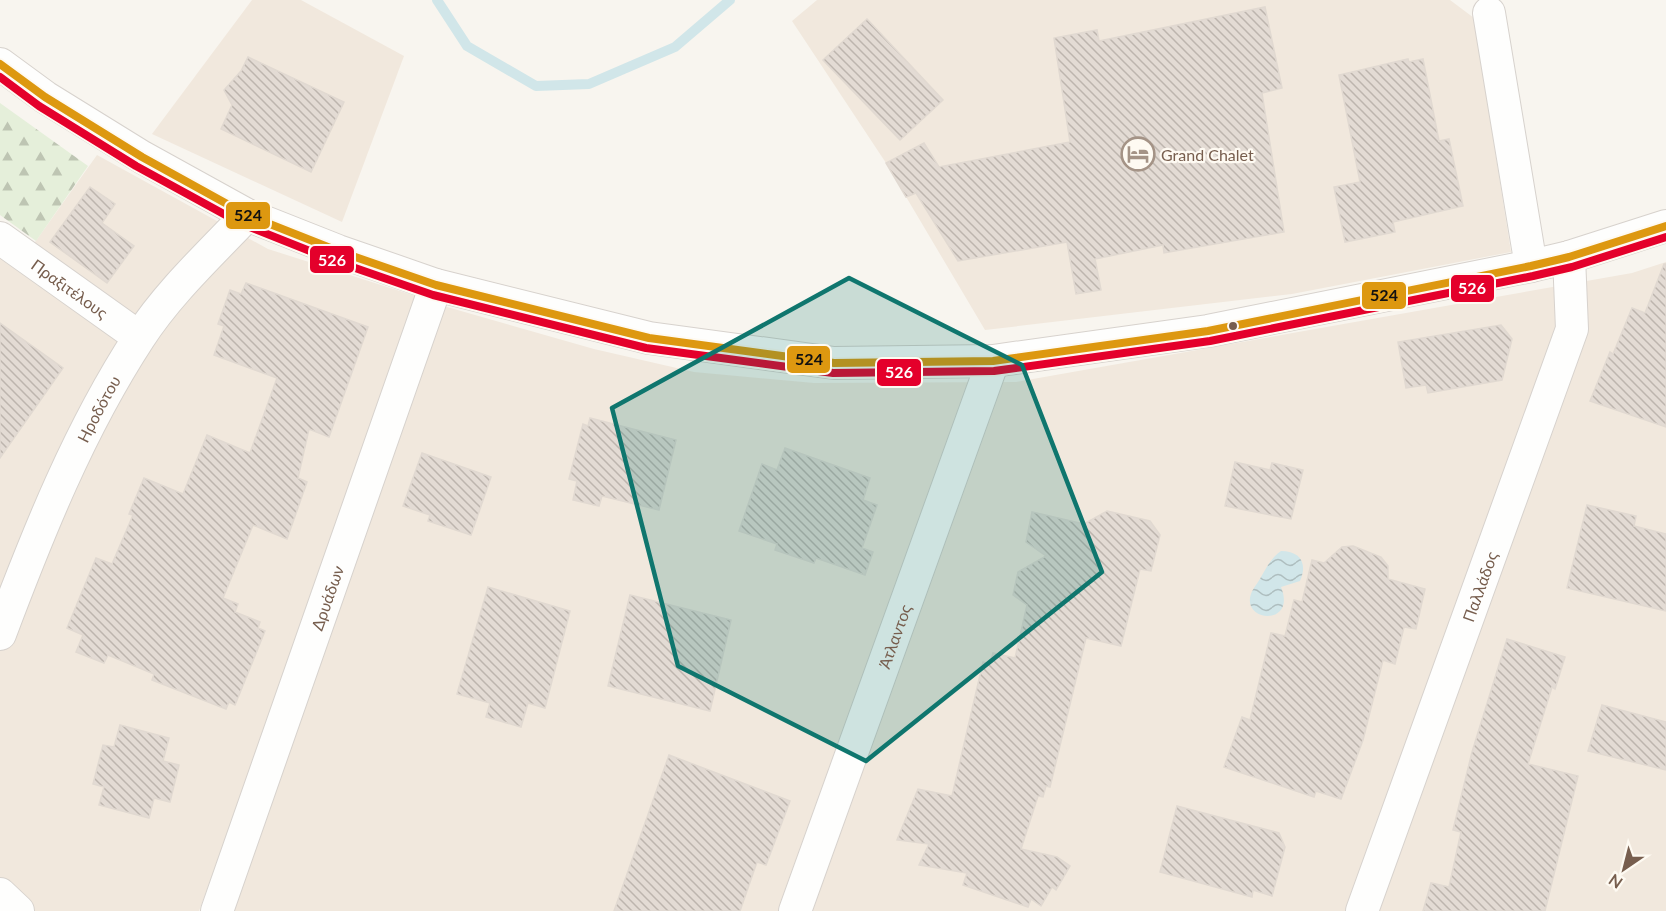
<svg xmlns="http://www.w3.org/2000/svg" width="1666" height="911" font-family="Lato,sans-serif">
	<defs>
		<pattern id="forest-firs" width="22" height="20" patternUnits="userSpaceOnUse" patternTransform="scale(1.5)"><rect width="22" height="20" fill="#e5efda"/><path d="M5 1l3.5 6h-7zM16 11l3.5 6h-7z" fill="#bec5b3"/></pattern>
		<pattern id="water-waves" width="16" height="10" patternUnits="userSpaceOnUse" patternTransform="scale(1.5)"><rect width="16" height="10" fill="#d1e6e9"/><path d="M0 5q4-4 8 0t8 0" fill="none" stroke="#aebebf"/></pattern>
		<pattern id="building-back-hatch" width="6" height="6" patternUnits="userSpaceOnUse" patternTransform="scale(1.5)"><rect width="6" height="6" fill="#e3dbd4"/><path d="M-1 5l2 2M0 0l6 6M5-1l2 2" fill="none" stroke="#bdb5ae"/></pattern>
	</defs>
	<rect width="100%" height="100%" fill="#f8f5ef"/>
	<!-- residential -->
	<g fill="#f1e8dd">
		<path d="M252 0H301L404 56 342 222 152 134Z"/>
		<path d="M817 0H1450L1474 18 1511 252 1292 294 985 330 886 163 792 21Z"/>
		<path d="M97 155 268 249 422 298 199 911H0V253L18 266Z"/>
		<path d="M1666 262V911H230L440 305 594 349 694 372 814 383 1016 382 1632 273Z"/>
	</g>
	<!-- forest -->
	<path fill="url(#forest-firs)" d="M0 103 88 166 36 241 0 215Z"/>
	<!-- water -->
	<path fill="url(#water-waves)" d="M1281 551C1300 551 1308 563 1300 581L1281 587C1297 627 1241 622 1251 594 1253 588 1258 583 1261 577 1267 567 1271 558 1281 551Z"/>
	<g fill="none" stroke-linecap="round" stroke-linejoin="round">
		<!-- stream -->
		<path stroke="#d1e6e9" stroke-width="10" d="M437 0 467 46 536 86 589 84 675 47 730 0"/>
	</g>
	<!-- building -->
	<g fill="url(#building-back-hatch)" stroke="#e1d9d1" stroke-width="1.5">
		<path d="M1265 7 1282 88 1262 93 1284 232 1164 253 1163 245 1095 259 1101 290 1076 294 1067 242 958 261 916 193 906 197 886 163 924 143 939 167 1070 142 1054 38 1097 30 1099 41Z"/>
		<path d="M867 19 943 100 900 140 823 60Z"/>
		<path d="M248 57 344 102 311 172 221 129 232 105 224 90 241 71Z"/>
		<path d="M1408 59 1409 62 1423 59 1439 141 1449 139 1463 206 1393 222 1395 232 1345 242 1334 187 1360 182 1339 75Z"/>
		<path d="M90 187 115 204 102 223 134 246 107 283 50 242Z"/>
		<path d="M1664 264H1666V427L1590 401 1610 352 1613 354 1632 308 1645 313Z"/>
		<path d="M246 283 368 327 329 437 309 429 298 478 307 482 287 539 253 525 223 598 238 604 235 612 260 622 258 628 265 631 235 705 229 702 226 709 152 680 154 674 108 655 104 663 76 652 83 635 67 628 96 558 112 564 133 515 129 514 144 478 183 494 207 435 250 453 277 378 214 355 224 326 218 324 230 290 241 294Z"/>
		<path d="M0 323 63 368 0 458Z"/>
		<path d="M1501 325 1512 339 1502 380 1428 393 1426 385 1406 388 1398 342Z"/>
		<path d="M590 418 676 440 659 510 602 496 599 506 573 500 577 481 569 479 583 424 588 426Z"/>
		<path d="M785 448 870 478 863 500 877 505 862 548 873 552 865 575 816 558 814 563 775 550 777 544 739 531 762 464 777 470Z"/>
		<path d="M422 453 491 477 471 535 428 521 430 515 403 506Z"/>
		<path d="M1235 462 1270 470 1272 463 1303 470 1291 519 1225 506Z"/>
		<path d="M1587 505 1636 516 1634 526 1666 534V611L1567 588Z"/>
		<path d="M1107 511 1150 521 1160 535 1151 571 1140 569 1121 646 1086 638 1050 787 1046 786 1043 797 1038 796 1021 849 1057 857 1070 866 1056 890 1052 887 1041 906 1031 899 1028 907 963 885 967 873 919 865 929 844 897 840 918 789 952 796 983 662 990 664 993 653 1015 658 1027 605 1013 595 1018 572 1046 556 1026 542 1032 512 1084 524Z"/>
		<path d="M1353 546 1381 557 1388 566V579L1425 589 1416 629 1404 627 1395 664 1383 660 1363 740 1341 799 1316 791 1314 797 1224 767 1242 717 1250 720 1271 633 1285 636 1294 600 1302 602 1312 560 1324 563 1342 547Z"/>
		<path d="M488 587 570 611 545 708 528 703 521 727 486 717 490 703 457 694Z"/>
		<path d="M630 595 731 620 710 711 608 686Z"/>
		<path d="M1507 639 1565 657 1555 689 1552 687 1528 764 1578 776 1545 911H1423L1431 883 1449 887 1461 832 1453 830 1472 752Z"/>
		<path d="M1602 705 1666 722V770L1588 751Z"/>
		<path d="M120 725 169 738 163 761 179 765 170 802 154 798 149 818 99 805 104 787 93 784 103 745 114 747Z"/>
		<path d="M669 755 790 801 766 865 757 862 740 911H614Z"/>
		<path d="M1177 806 1279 833 1285 847 1272 896 1253 890 1252 897 1160 872Z"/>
	</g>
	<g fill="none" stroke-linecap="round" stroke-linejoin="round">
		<!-- minor casing -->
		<g stroke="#d7d2cd" stroke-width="34">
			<g id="minor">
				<path d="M1489 13 1531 266"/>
				<path d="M0 64 45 97 142 157 247 215 338 251 436 285 649 338 834 363 993 361 1208 331 1531 266 1569 257 1666 226"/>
				<path id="s1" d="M0 238 139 337"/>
				<path id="s2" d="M0 634C38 533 79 430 139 338 168 293 210 254 247 215"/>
				<path d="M0 894 18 911"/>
				<path id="s3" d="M217 911 436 285"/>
				<path id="s4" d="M795 911 993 361"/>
				<path id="s5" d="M1362 911 1572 329 1569 257"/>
			</g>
		</g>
		<!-- minor -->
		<use href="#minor" stroke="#fefefd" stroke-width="32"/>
		<!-- bus-1 casing -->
		<g stroke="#fefaf2" stroke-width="12">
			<path id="bus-1" d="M0 64 45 97 142 157 247 215 338 251 436 285 649 338 834 363 993 361 1208 331 1531 266 1569 257 1666 226"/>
		</g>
		<!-- bus-2 casing -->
		<g stroke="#fefaf2" stroke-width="12">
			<path id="bus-2" d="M0 77 39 106 136 166 242 224 335 261 433 295 646 348 833 373 994 371 1210 341 1533 276 1572 267 1666 237"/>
		</g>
		<!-- bus-1 -->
		<use href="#bus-1" stroke="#dd9810" stroke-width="8"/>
		<!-- bus-2 -->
		<use href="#bus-2" stroke="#e4002b" stroke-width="8"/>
	</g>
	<!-- marked area -->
	<path fill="#0f766e" fill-opacity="0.2" stroke="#0f766e" stroke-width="4.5" stroke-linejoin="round" d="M849 278 1022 365 1102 572 866 761 678 666 612 408Z"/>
	<!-- icons -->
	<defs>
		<g id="hotel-ring" transform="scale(1.725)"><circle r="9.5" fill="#fefaf2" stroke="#a49386" stroke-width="1.5"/><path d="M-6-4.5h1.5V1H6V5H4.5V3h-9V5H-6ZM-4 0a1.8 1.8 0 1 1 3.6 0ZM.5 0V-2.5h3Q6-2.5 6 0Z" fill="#a49386"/></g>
	</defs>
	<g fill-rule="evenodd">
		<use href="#hotel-ring" x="1138" y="154"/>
	</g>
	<!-- markers -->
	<circle fill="#775e4e" stroke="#fefaf2" stroke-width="2" cx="1233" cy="326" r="5"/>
	<g text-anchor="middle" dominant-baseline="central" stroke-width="4.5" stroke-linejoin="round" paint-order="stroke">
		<!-- poi labels -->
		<g font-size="16" fill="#775e4e" stroke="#fefaf2" text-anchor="start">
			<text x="1161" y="154">Grand Chalet</text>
		</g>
		<!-- street labels -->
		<g font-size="16" fill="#775e4e" stroke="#fefaf2">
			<text stroke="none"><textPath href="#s1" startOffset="86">Πραξιτέλους</textPath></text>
			<text stroke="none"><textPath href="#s2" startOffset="246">Ηροδότου</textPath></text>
			<text stroke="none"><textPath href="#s5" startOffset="345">Παλλάδος</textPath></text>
			<text stroke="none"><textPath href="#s3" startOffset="332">Δρυάδων</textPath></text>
			<text stroke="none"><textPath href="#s4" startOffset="292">Άτλαντος</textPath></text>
		</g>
	</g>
	<g stroke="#fefaf2" stroke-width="2">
		<rect x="225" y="201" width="46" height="29" rx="6" fill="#dd9810"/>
		<rect x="309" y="245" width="46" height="29" rx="6" fill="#e4002b"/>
		<rect x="1450" y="274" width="45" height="29" rx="6" fill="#e4002b"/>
		<rect x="1361" y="281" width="46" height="29" rx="6" fill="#dd9810"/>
		<rect x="786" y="345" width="45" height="29" rx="6" fill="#dd9810"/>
		<rect x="876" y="358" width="46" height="29" rx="6" fill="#e4002b"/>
	</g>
	<g font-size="16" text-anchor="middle" font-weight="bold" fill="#fff">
		<text x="332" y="266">526</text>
		<text x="1472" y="294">526</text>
		<text x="899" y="378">526</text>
	</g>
	<g font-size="16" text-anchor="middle" font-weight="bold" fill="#111">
		<text x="248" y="221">524</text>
		<text x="1384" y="301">524</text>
		<text x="809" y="365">524</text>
	</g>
	<!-- north arrow -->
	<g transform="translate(1624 869) rotate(215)" stroke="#fefaf2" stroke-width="4.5" paint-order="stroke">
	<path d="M0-4.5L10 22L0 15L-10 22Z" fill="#775e4e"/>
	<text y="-9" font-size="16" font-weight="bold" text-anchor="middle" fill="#775e4e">N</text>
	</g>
</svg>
